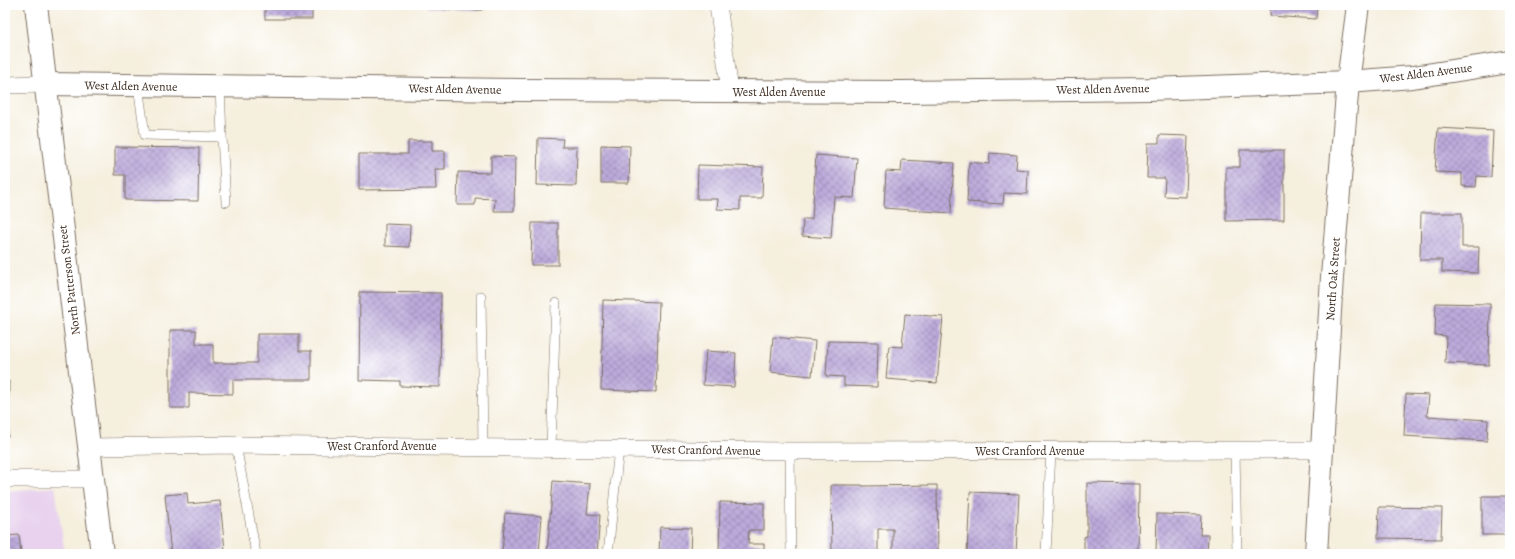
<svg xmlns="http://www.w3.org/2000/svg" width="1515" height="559" font-family="Alegreya,serif">
	<defs>
		<pattern id="building-cross-hatch" width="8" height="8" patternUnits="userSpaceOnUse"><rect width="8" height="8" fill="#bcaadc"/><path d="M0 0l8 8M0 8l8-8" fill="none" stroke="#9a8bb2"/></pattern>
	</defs>
	<rect width="100%" height="100%" fill="#fff"/>
	<filter id="ink" filterUnits="userSpaceOnUse"><feTurbulence type="fractalNoise" baseFrequency=".025" numOctaves="2"/><feDisplacementMap in="SourceGraphic" scale="8" xChannelSelector="R" yChannelSelector="G"/><feConvolveMatrix kernelMatrix="1 2 1 2 8 2 1 2 1" color-interpolation-filters="sRGB"/></filter>
	<filter id="wash" filterUnits="userSpaceOnUse"><feTurbulence type="fractalNoise" baseFrequency=".012" numOctaves="4" result="noise"/><feDisplacementMap in="SourceGraphic" scale="16" xChannelSelector="R" yChannelSelector="G"/><feGaussianBlur stdDeviation="0.9" result="paint"/><feColorMatrix in="noise" values="0 0 0 0 0 0 0 0 0 0 0 0 0 0 0 0 0 1.4 0 .05"/><feComposite in="paint" operator="in"/></filter>
	<g filter="url(#wash)">
		<rect width="100%" height="100%" fill="#f5efde"/>
		<!-- built -->
		<path fill="#e8d2ee" d="M55 487 65 554H5V491Z"/>
		<g id="blocks">
			<!-- building -->
			<g fill="url(#building-cross-hatch)">
				<rect x="265" y="5" width="47" height="14"/>
				<path d="M427 5H482V10L427 8Z"/>
				<path d="M1271 5H1317L1316 19 1270 16Z"/>
				<path d="M1438 128 1493 131 1491 177 1477 176 1476 187 1462 186V173L1435 172Z"/>
				<path d="M1159 135 1188 136 1186 197 1164 196 1165 178H1147L1148 143H1159Z"/>
				<path d="M538 138 563 139 562 147H577L576 186 537 185Z"/>
				<path d="M408 141H432V151H445V169H435L436 189 359 190V154H408Z"/>
				<path d="M601 145 630 146 629 183H601Z"/>
				<path d="M115 147 199 148 198 201 125 200V175H115Z"/>
				<path d="M1240 150H1284V220L1226 221V167H1240Z"/>
				<path d="M990 153 1017 155 1016 169 1028 170 1027 194 1004 193 1003 204 967 202 969 162 989 164Z"/>
				<path d="M816 155 857 158 854 198 834 197 831 238 802 236 803 219H812Z"/>
				<path d="M491 156 515 157 514 211H494L495 199 475 198V205H457L458 172 491 173Z"/>
				<path d="M902 160 954 163 951 213 884 208 886 171 901 172Z"/>
				<path d="M698 165 763 167 762 198H740V210L717 209 718 199H697Z"/>
				<path d="M1421 213H1462V247H1479L1478 273 1442 272V260H1420Z"/>
				<path d="M532 223H558V265H531Z"/>
				<path d="M385 224 410 225 409 247 385 246Z"/>
				<path d="M360 292 441 293 440 387 400 386V381L359 380Z"/>
				<path d="M603 300 659 302 656 392 601 390Z"/>
				<path d="M1436 303 1490 304 1489 365 1445 363 1446 336 1435 335Z"/>
				<path d="M905 314 943 317 937 383 886 379 889 346 902 347Z"/>
				<path d="M170 330H196V344H213V363H257V334H299V351H311V380H233V394L189 393V408H170Z"/>
				<path d="M773 337 815 341 812 376 770 372Z"/>
				<path d="M828 341 878 342 877 387 844 386V377L826 376Z"/>
				<path d="M706 351 736 353 734 387 703 385Z"/>
				<path d="M5 381H9L8 437H5Z"/>
				<path d="M1406 394 1429 395 1427 416 1488 420 1487 441 1404 436Z"/>
				<path d="M553 481 590 484 587 514 600 515 597 554H547Z"/>
				<path d="M1087 483 1139 484 1138 554H1084V537L1087 536Z"/>
				<path d="M831 485H862V486L937 485 938 554H893V529H878V554H832Z"/>
				<path d="M970 492 1019 494 1016 554H967Z"/>
				<path d="M187 493 188 504 220 501 225 550 218 551 219 554H171L165 495Z"/>
				<path d="M1482 496H1510L1509 535H1482Z"/>
				<path d="M720 502 764 503V530H749L748 544H764V554H719Z"/>
				<path d="M1379 507 1442 508 1441 539 1378 538Z"/>
				<path d="M505 513 542 516 539 554H502Z"/>
				<path d="M1157 514 1201 515 1200 535H1208L1207 554H1156Z"/>
				<path d="M660 527 691 528 690 554H659Z"/>
				<path d="M19 535 21 554H5V536Z"/>
			</g>
		</g>
	</g>
	<g filter="url(#ink)">
		<use href="#blocks" fill-opacity="0" stroke="#7c6f61" stroke-width="1"/>
		<g fill="none" stroke-linecap="round" stroke-linejoin="round">
			<!-- lane casing -->
			<g stroke="#7c6f61" stroke-width="10">
				<g id="lane">
					<path d="M138 86 145 135 222 137 226 202"/>
					<path d="M220 87 222 137"/>
					<path d="M481 296 483 447"/>
					<path d="M236 445 256 554"/>
					<path d="M551 448 556 303"/>
					<path d="M1235 450 1237 554"/>
					<path d="M790 451 791 554"/>
					<path d="M608 554 619 448"/>
					<path d="M1046 554 1051 451"/>
				</g>
			</g>
			<!-- street casing -->
			<g stroke="#7c6f61" stroke-width="18">
				<g id="street">
					<path d="M718 5 730 91"/>
					<path d="M5 85 46 84"/>
					<path d="M89 447 236 445 790 451 1323 450"/>
					<path d="M5 479H93"/>
				</g>
			</g>
			<!-- secondary casing -->
			<g stroke="#7c6f61" stroke-width="24">
				<g id="secondary">
					<path d="M36 5 102 554"/>
					<path d="M46 84 522 90 902 92 1150 89 1348 82 1413 77 1510 62"/>
					<path d="M1316 554 1332 277 1348 82 1358 5"/>
				</g>
			</g>
			<!-- lane -->
			<use href="#lane" stroke="#fff" stroke-width="9"/>
			<!-- street -->
			<use href="#street" stroke="#fff" stroke-width="17"/>
			<!-- secondary -->
			<use href="#secondary" stroke="#fff" stroke-width="22"/>
		</g>
	</g>
	<g text-anchor="middle" dominant-baseline="central" stroke-width="3.5" stroke-linejoin="round" paint-order="stroke">
		<!-- street labels -->
		<g font-size="12" fill="#3b2a1e" stroke="#fff">
			<text transform="translate(1426 73) rotate(-7)">West Alden Avenue</text>
			<text transform="translate(131 86) rotate(1)">West Alden Avenue</text>
			<text transform="translate(455 89) rotate(1)">West Alden Avenue</text>
			<text transform="translate(1103 89) rotate(-1)">West Alden Avenue</text>
			<text x="779" y="92">West Alden Avenue</text>
			<text transform="translate(1333 279) rotate(-86)">North Oak Street</text>
			<text transform="translate(69 280) rotate(-97)">North Patterson Street</text>
			<text x="382" y="446">West Cranford Avenue</text>
			<text transform="translate(706 450) rotate(1)">West Cranford Avenue</text>
			<text x="1030" y="451">West Cranford Avenue</text>
		</g>
	</g>
	<!-- margin -->
	<rect width="1515" height="559" fill="none" stroke="#fff" stroke-width="20"/>
</svg>
